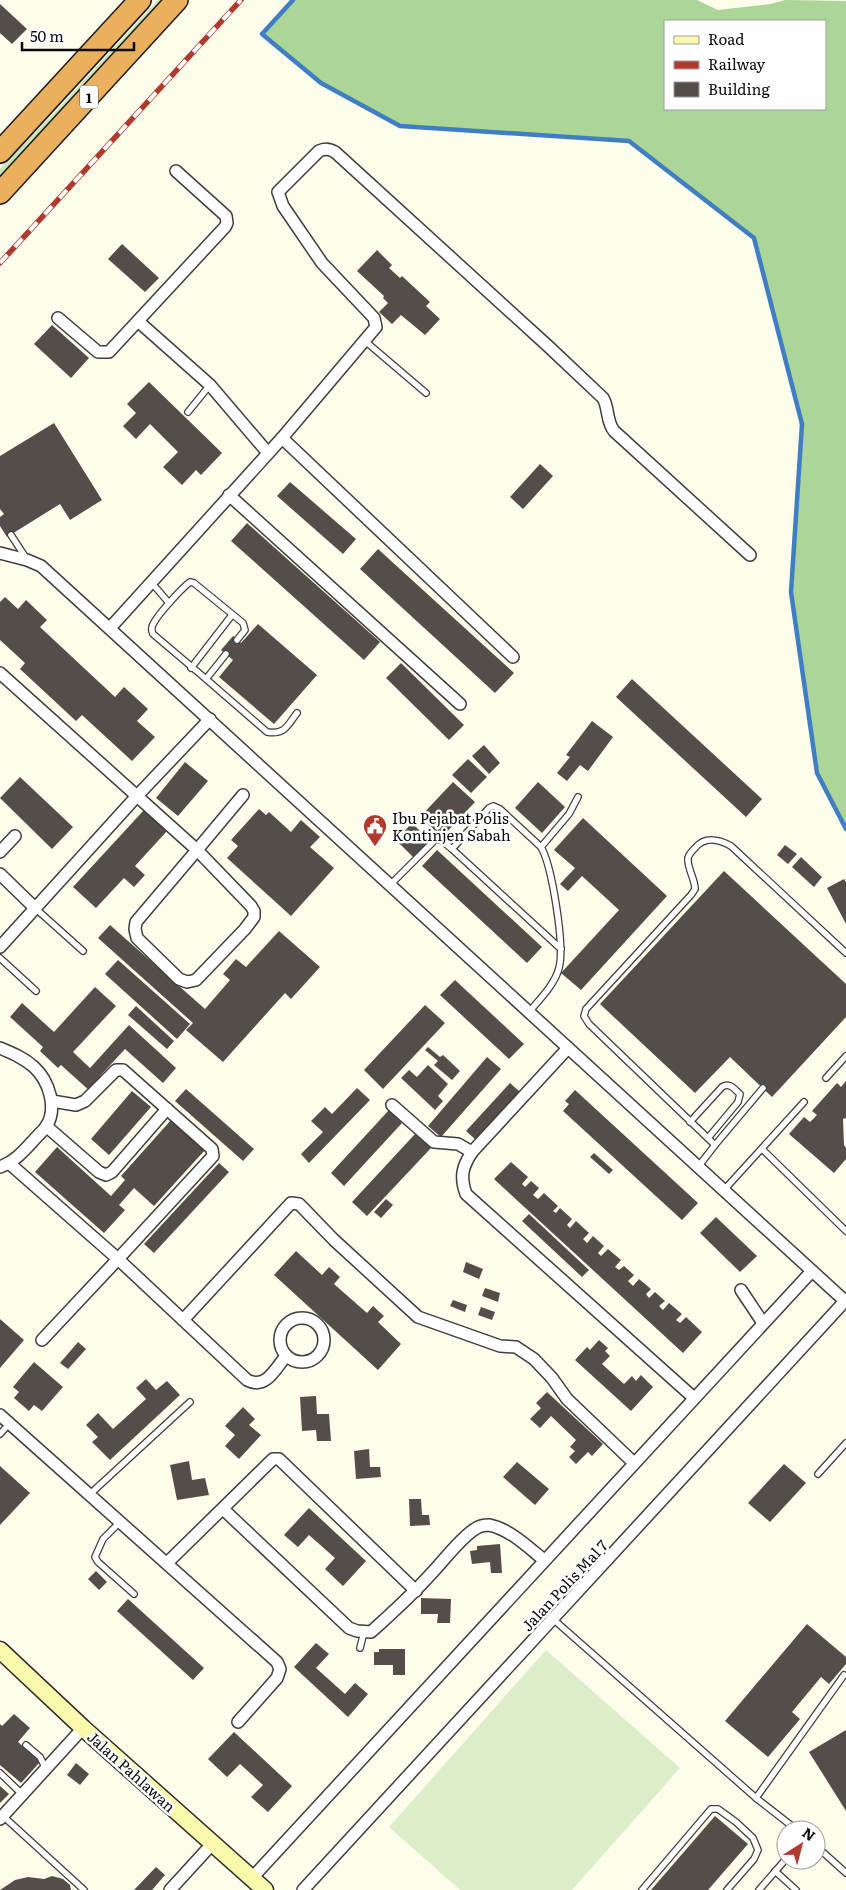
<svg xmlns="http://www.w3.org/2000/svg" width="846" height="1890" font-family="Literata,serif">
	<rect width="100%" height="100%" fill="#fefceb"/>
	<!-- green -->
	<path fill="#c9e5b8" d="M158 0H165L0 179V169L58 109Z"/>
	<!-- forest -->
	<path fill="#acd598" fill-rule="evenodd" d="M293 0H697L718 10 770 4 785 0 846 1V829L817 773 791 592 801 424 754 238 629 141 400 126 321 83 262 34ZM665 21H825V109H665Z"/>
	<!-- pitch -->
	<path fill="#dcedc9" d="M546 1650 680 1768 572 1890H460L389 1827Z"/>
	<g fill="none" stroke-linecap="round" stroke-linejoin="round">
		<!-- stream -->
		<path stroke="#407ec3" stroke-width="4.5" d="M293 0 262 34 321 83 400 126 629 141 754 238 802 424 791 592 817 773 846 829"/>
	</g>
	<!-- building -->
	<g fill="#534e49">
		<path d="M0 4 27 29 12 44 0 33Z"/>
		<path d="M122 244 159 278 145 292 108 259Z"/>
		<path d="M377 250 392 265 389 268 400 278 402 276 430 302 426 306 440 319 425 335 401 315 392 324 379 312 388 303 383 298 384 296 357 271Z"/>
		<path d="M52 325 89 358 71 378 34 344Z"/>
		<path d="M149 382 222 453 201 475 196 470 182 485 163 467 178 452 150 424 136 439 123 426 136 413 127 404Z"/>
		<path d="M54 423 102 500 70 520 60 504 7 537 0 526V517L4 514 0 509V456Z"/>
		<path d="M540 464 553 476 523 509 510 497Z"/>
		<path d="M290 482 356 539 343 554 277 496Z"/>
		<path d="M247 523 380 642 364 660 231 541Z"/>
		<path d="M378 549 514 673 495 693 360 569Z"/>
		<path d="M5 597 18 609 26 600 47 620 40 627 115 697 124 687 148 709 137 721 155 737 132 761 82 715 76 721 20 669 25 663 0 640V602Z"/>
		<path d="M258 624 317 675 274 724 219 677 233 660 221 650 233 636 241 643Z"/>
		<path d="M401 663 464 725 449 740 386 678Z"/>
		<path d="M632 679 762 799 746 817 616 697Z"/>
		<path d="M592 721 613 737 588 771 580 765 567 781 557 773 570 757 566 755Z"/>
		<path d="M484 745 500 763 489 774 472 756Z"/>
		<path d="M468 759 487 777 471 793 452 775Z"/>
		<path d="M185 762 208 781 178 816 156 798Z"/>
		<path d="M20 777 73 827 52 849 0 798Z"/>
		<path d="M453 782 475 802 442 837 420 817Z"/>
		<path d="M538 782 565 807 542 833 515 808Z"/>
		<path d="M259 809 266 815 269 812 291 832 301 820 320 837 310 847 334 868 291 916 227 858 238 846 231 840Z"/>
		<path d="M144 810 167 831 135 866 145 875 134 887 124 878 96 908 73 887Z"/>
		<path d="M583 818 667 896 581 990 561 973 619 910 582 876 568 891 560 884 575 868 554 850Z"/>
		<path d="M412 823 430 841 414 858 396 840Z"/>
		<path d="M785 845 797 854 788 864 777 855Z"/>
		<path d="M437 850 542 947 527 963 422 866Z"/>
		<path d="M801 857 822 877 814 887 792 867Z"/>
		<path d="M724 871 846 984V1017L772 1097 730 1057 695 1093 600 1004Z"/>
		<path d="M844 879 846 882V924L827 888Z"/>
		<path d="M110 925 205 1009 230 980 223 974 236 959 246 967 279 931 320 967 291 999 285 993 223 1062 186 1030 193 1023 98 938Z"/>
		<path d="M118 960 190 1024 177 1039 105 974Z"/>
		<path d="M455 980 524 1044 509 1059 440 995Z"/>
		<path d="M95 987 116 1006 73 1052 90 1068 129 1025 176 1068 163 1083 125 1049 100 1076 103 1079 91 1092 61 1065 58 1068 40 1051 43 1047 10 1017 22 1003 54 1032Z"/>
		<path d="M425 1005 445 1023 383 1089 364 1070Z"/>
		<path d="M136 1006 174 1041 167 1049 128 1015Z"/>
		<path d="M428 1047 440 1057 443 1055 460 1071 452 1080 434 1065 438 1061 425 1050Z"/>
		<path d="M487 1057 501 1069 441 1137 428 1126Z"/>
		<path d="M428 1065 448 1084 438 1096 443 1101 435 1110 401 1078 409 1070 417 1077Z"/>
		<path d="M846 1081V1118L843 1119 844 1145 846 1148V1159L834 1173 789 1134 804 1117 810 1122 817 1115 812 1111 837 1083 841 1087Z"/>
		<path d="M510 1083 520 1092 476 1140 466 1131Z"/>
		<path d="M357 1088 370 1100 309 1163 301 1154 323 1132 311 1121 325 1107 332 1114Z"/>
		<path d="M186 1089 254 1149 243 1161 175 1101Z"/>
		<path d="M575 1090 698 1203 682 1220 563 1111 569 1104 565 1101Z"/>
		<path d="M132 1091 151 1107 109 1155 91 1139Z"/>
		<path d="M389 1110 402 1123 344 1186 331 1173Z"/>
		<path d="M171 1120 205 1150 154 1206 134 1188 119 1205 125 1210 104 1233 35 1172 57 1147 111 1196 125 1180 121 1176Z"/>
		<path d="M415 1134 431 1148 367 1216 352 1202Z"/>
		<path d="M594 1153 613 1170 609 1174 590 1157Z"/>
		<path d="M511 1162 528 1177 522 1184 525 1187 531 1181 539 1188 533 1195 538 1199 544 1193 558 1206 553 1211 556 1213 560 1208 572 1219 567 1225 570 1228 576 1221 589 1233 583 1239 587 1243 593 1236 604 1246 598 1253 601 1256 608 1249 621 1260 615 1267 619 1270 624 1266 634 1275 628 1281 633 1286 639 1279 651 1289 646 1294 649 1298 655 1292 665 1301 659 1306 663 1310 669 1303 682 1314 676 1320 680 1323 686 1317 702 1332 683 1353 494 1179Z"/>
		<path d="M219 1163 229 1172 154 1253 144 1244Z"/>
		<path d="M386 1199 393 1205 381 1218 374 1212Z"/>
		<path d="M529 1214 589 1270 582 1277 522 1221Z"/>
		<path d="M716 1217 757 1256 740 1272 700 1233Z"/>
		<path d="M296 1251 322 1275 329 1267 340 1277 334 1284 367 1313 373 1306 384 1316 378 1322 401 1344 378 1370 274 1275Z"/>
		<path d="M466 1262 483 1269 479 1279 463 1272Z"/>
		<path d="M485 1288 500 1293 498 1302 482 1296Z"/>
		<path d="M453 1300 467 1305 465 1312 450 1306Z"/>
		<path d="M481 1307 495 1312 492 1320 478 1315Z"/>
		<path d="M0 1319 24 1340 0 1368Z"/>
		<path d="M599 1340 608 1348 605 1351 610 1356 602 1364 624 1384 632 1376 636 1381 641 1375 653 1387 631 1411 575 1360 587 1347 590 1350Z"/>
		<path d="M78 1342 86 1349 68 1369 60 1363Z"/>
		<path d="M34 1362 63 1387 42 1411 34 1405 29 1411 14 1398 19 1392 13 1387Z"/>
		<path d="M146 1379 156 1390 167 1381 180 1395 110 1460 92 1442 98 1437 86 1425 98 1413 113 1429 146 1399 136 1388Z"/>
		<path d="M547 1392 603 1444 592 1456 588 1452 576 1464 569 1457 575 1451 570 1447 576 1440 551 1416 540 1428 530 1419 541 1408 536 1403Z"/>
		<path d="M316 1396 317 1414H329L331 1441H317L316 1430 302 1431 300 1397Z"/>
		<path d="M243 1407 255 1419 249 1425 261 1435 239 1459 225 1446 235 1435 225 1426Z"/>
		<path d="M369 1449 370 1467H380L381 1477 356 1479 354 1451Z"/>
		<path d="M189 1461 192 1480 205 1478 209 1495 177 1500 170 1465Z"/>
		<path d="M517 1462 549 1489 535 1505 503 1477Z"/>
		<path d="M784 1464 806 1483 770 1522 748 1503Z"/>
		<path d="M0 1466 30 1493 0 1525Z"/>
		<path d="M409 1499H421L422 1515H429L430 1525 410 1526Z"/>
		<path d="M309 1508 366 1561 343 1586 325 1569 335 1558 309 1535 298 1547 284 1535Z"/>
		<path d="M500 1544 502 1573H491L490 1562 472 1564 470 1551 477 1550V1546Z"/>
		<path d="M96 1571 107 1582 99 1590 88 1579Z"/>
		<path d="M421 1598 451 1599 450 1623H437L438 1614H421Z"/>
		<path d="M128 1599 204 1668 193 1680 117 1611Z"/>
		<path d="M807 1624 846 1657V1664L829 1684 821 1677 792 1712 800 1719 768 1757 725 1721Z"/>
		<path d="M316 1643 329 1654 316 1668 345 1694 355 1683 368 1694 348 1717 294 1667Z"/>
		<path d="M379 1649H405V1675H393V1665H374V1652H379Z"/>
		<path d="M14 1714 30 1728 18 1742 40 1762 21 1783 0 1765V1724L2 1726Z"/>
		<path d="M846 1730V1811L809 1752Z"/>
		<path d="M234 1732 292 1786 268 1812 251 1797 263 1785 240 1764 227 1777 208 1759Z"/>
		<path d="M76 1763 89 1774 80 1785 67 1775Z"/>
		<path d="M0 1786 9 1794 0 1803Z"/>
		<path d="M715 1816 748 1844 708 1890H651Z"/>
		<path d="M156 1867 165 1875 152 1890H134Z"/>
		<path d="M52 1876 63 1879 70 1885 71 1890H0L15 1880 28 1877 44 1879Z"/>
	</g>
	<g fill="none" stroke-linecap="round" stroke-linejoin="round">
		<!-- lane casing -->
		<g stroke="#3e3e3e" stroke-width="8">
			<g id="lane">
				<path d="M365 341 426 393"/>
				<path d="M188 412 210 385"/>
				<path d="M11 535 26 558"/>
				<path d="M151 582 169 603"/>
				<path d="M226 654 206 679 153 634C152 631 151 630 152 627 154 618 182 588 190 582L194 583 243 623 245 630 237 640"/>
				<path d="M191 668 232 615"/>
				<path d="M206 679 267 732C285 735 287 726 297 713"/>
				<path d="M452 849 561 949"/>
				<path d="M390 885 435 840H441L452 849 489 808 493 806 500 809 541 847"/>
				<path d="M35 908 83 951"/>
				<path d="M0 958 36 991"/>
				<path d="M529 1012C540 999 555 984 559 968 565 946 552 866 541 847L569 814 578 797"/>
				<path d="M826 1078 846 1056"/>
				<path d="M690 1122 722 1087C730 1082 734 1089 740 1094L738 1102 708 1138"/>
				<path d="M715 1145 763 1088"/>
				<path d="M762 1149 846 1231"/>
				<path d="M698 1167 715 1145 589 1024 584 1016 586 1009 691 895 695 889C695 879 687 868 688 858 689 854 692 851 695 848 705 836 718 839 731 846L846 953"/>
				<path d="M724 1190 804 1102"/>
				<path d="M0 1434 9 1424"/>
				<path d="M818 1474 846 1443"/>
				<path d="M89 1495 190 1402"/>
				<path d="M120 1522 103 1539 95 1557 98 1562 134 1594"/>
				<path d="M553 1619 756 1798 797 1830"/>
				<path d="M360 1648 364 1632"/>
				<path d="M26 1745 40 1757 46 1769"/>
				<path d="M0 1773 23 1795"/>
				<path d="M756 1798 844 1675"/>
				<path d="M3 1816 84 1890"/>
				<path d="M816 1846 846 1873"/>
				<path d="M775 1871 796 1890"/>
				<path d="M642 1890 711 1809H718L736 1822 753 1838 758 1850 754 1859 727 1890"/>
				<path d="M759 1890 786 1859"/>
			</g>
		</g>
		<!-- street casing -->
		<g stroke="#3e3e3e" stroke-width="14">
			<g id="street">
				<path d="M58 318 98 352H109L225 227 227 223 226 216 176 171"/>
				<path d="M139 322 210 385 268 453"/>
				<path d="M282 438 513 657"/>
				<path d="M229 495 460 704"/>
				<path d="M0 553 27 560 41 566 845 1301"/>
				<path d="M110 628 282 438 376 327 374 318 322 263 283 206 278 192 319 151C325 148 330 149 335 152L549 347 603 398C609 408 606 421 614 431L750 555"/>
				<path d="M0 673 197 850 136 922 135 929 137 938 179 979 187 982 196 980 245 929 254 917V911L251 906 197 850 243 795"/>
				<path d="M0 852 15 836"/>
				<path d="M0 874 35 908"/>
				<path d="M0 947 136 797 210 719"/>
				<path d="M0 1048C12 1053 24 1058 34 1067 49 1081 58 1108 46 1127 42 1132 37 1136 33 1141 23 1152 14 1162 0 1167"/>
				<path d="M568 1048 472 1152C462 1167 460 1177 466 1194L694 1398"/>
				<path d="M52 1101 76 1105 85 1101 116 1070H123L212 1149 213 1156 118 1259 247 1380C266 1390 275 1369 286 1356"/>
				<path d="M392 1105 434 1142 458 1144 472 1152"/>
				<path d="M46 1126 99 1172 106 1175 112 1172 167 1109"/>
				<path d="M10 1164 118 1259 42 1340"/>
				<path d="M741 1290 763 1323"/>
				<circle cx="302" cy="1340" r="22"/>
				<path d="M183 1320 291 1203 299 1204 303 1208 334 1240 418 1317 500 1346 516 1347 534 1359 552 1378 567 1399 634 1463"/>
				<path d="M0 1415 277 1662 280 1669 277 1678 238 1722"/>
				<path d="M223 1509 349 1628 357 1631 371 1632C391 1614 411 1596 429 1576 442 1563 460 1538 475 1529 479 1526 484 1525 489 1525 510 1529 529 1548 544 1560"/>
				<path d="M167 1563 273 1459H279L416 1591"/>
				<path d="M0 1819 83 1728"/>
				<path d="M252 1878 812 1271"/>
				<path d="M170 1890 213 1843"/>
				<path d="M303 1890 846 1300"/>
			</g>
		</g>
		<!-- secondary casing -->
		<g stroke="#2d2d2d" stroke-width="19">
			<path id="secondary" d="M0 1650 83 1728 265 1890"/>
		</g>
		<!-- highway casing -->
		<g stroke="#1c1c1c" stroke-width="24">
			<g id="highway">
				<path d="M0 152 140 0"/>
				<path d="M0 193 177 0"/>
			</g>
		</g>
		<!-- lane -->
		<use href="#lane" stroke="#fff" stroke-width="5.5"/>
		<!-- street -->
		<use href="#street" stroke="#fff" stroke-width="11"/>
		<!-- secondary -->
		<use href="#secondary" stroke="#f8f9ab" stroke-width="16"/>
		<!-- highway -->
		<use href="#highway" stroke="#eab05d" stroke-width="21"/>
		<!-- rail casing -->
		<g stroke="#b1392e" stroke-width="5.5">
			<path id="rail" d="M0 263 241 0"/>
		</g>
		<!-- rail -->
		<use href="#rail" stroke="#fff" stroke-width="4" stroke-dasharray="11" stroke-linecap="butt"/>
	</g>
	<!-- icons -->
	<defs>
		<g id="civic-pin" transform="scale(1.25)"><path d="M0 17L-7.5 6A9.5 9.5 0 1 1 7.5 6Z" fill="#b1392e" stroke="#fff"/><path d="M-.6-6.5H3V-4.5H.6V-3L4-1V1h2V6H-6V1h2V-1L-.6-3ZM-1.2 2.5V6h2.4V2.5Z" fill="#fff"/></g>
	</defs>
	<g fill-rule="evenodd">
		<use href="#civic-pin" x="375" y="826"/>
	</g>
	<g text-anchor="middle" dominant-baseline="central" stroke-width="5" stroke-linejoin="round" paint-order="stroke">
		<!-- shield labels -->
		<rect fill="#fff" stroke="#545454" stroke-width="1" x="80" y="85.5" width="18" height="23" rx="4"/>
		<g font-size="14" font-weight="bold" fill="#0b0b0b">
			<text x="89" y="97">1</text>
		</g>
		<!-- poi labels -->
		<g font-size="15" fill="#0b0b0b" stroke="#fff" text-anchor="start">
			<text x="392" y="817">Ibu Pejabat Polis<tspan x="392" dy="17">Kontinjen Sabah</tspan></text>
		</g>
		<!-- street labels -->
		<g font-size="15" fill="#0b0b0b" stroke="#fff">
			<text transform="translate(564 1585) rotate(-47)">Jalan Polis Mal 7</text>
			<text transform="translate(132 1771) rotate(42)">Jalan Pahlawan</text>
		</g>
	</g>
	<!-- legend -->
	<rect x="664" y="20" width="162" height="90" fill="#ffffff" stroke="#9d9d9d"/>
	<rect x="674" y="36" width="25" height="8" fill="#f8f9ab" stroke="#9d9d9d"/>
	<text x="708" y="45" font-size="15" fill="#0b0b0b">Road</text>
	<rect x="674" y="61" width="25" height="8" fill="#b1392e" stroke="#9d9d9d"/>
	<text x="708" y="70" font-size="15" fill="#0b0b0b">Railway</text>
	<rect x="674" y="82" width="25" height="15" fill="#534e49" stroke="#9d9d9d"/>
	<text x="708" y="95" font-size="15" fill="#0b0b0b">Building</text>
	<!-- north arrow -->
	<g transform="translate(801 1845) rotate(36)"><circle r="24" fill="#ffffff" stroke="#9d9d9d"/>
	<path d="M0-4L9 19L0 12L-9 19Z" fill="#b1392e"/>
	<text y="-8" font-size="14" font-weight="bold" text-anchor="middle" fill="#0b0b0b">N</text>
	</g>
	<!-- scale -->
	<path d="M22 42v8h112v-8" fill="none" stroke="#0b0b0b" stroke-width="2.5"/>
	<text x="30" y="42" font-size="15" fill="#0b0b0b" stroke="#ffffff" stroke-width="4" paint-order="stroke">50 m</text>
</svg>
